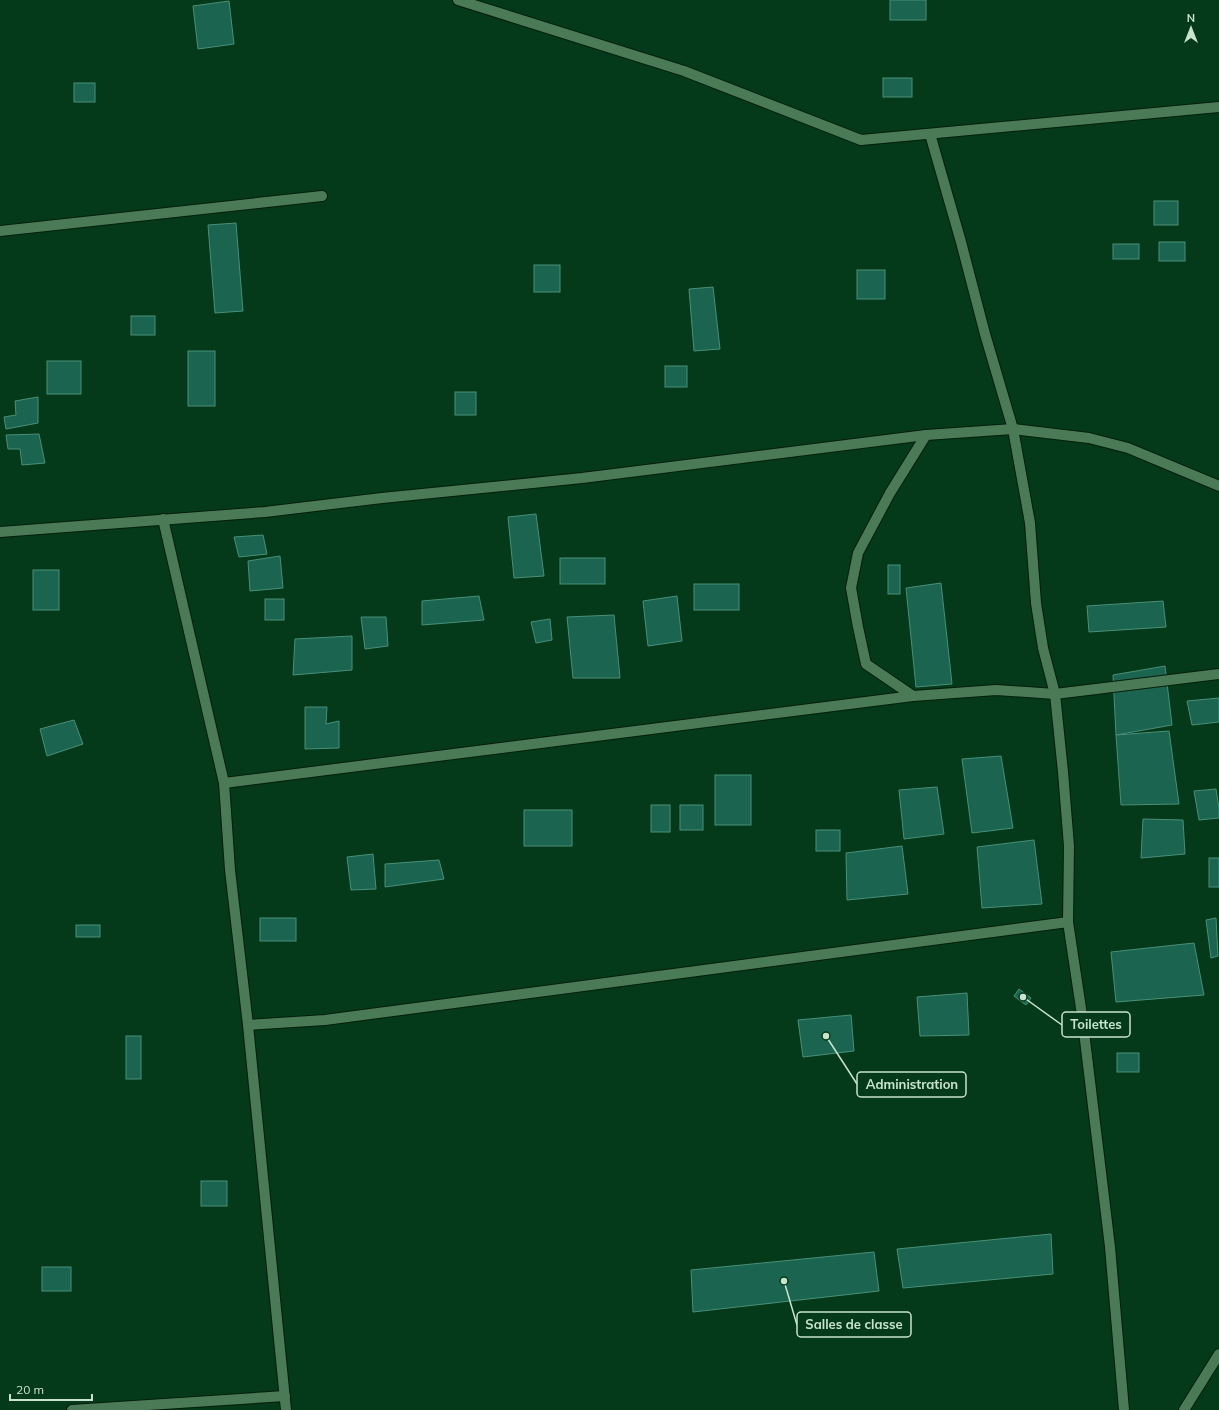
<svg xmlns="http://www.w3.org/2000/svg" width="1219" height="1410" font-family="Mulish,sans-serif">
	<rect width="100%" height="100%" fill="#043a19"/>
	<!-- building -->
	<g fill="#1a6450" stroke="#498f79">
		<rect x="890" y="0" width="36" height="20"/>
		<path d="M229 1 234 44 198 49 193 6Z"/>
		<rect x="883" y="78" width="29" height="19"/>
		<rect x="74" y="83" width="21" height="19"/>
		<rect x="1154" y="201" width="24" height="24"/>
		<path d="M236 223 243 311 215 313 208 225Z"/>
		<rect x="1159" y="242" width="26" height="19"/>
		<rect x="1113" y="244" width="26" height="15"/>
		<rect x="534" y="265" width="26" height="27"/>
		<rect x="857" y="270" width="28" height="29"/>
		<path d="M713 287 720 349 694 351 689 289Z"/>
		<rect x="131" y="316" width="24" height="19"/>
		<rect x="188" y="351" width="27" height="55"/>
		<rect x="47" y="361" width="34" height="33"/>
		<rect x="665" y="366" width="22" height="21"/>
		<rect x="455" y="392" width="21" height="23"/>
		<path d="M38 397V423L6 429 4 417 16 415 15 401Z"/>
		<path d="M39 434 45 463 22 465 20 449H8L6 435Z"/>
		<path d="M536 514 544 576 514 578 508 517Z"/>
		<path d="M263 535 267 554 239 557 234 537Z"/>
		<path d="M280 556 283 588 250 591 248 561Z"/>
		<rect x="560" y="558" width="45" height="26"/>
		<rect x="888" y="565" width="12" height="29"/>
		<rect x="33" y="570" width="26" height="40"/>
		<path d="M941 583 952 684 916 687 906 588Z"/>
		<rect x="694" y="584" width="45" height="26"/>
		<path d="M479 596 484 620 422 625V601Z"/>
		<path d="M677 596 682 641 648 646 643 601Z"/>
		<rect x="265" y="599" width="19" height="21"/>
		<path d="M1163 601 1166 627 1089 632 1087 606Z"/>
		<path d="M614 615 620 678H573L567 617Z"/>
		<path d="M361 617H386L388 646 365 649Z"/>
		<path d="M550 619 552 640 536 643 531 622Z"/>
		<path d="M352 636V670L293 675 295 639Z"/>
		<path d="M1165 666 1172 725 1116 735 1113 675Z"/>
		<path d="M1219 698V722L1192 725 1187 701Z"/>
		<path d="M305 707H327L326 724 339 721V748L305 749Z"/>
		<path d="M74 720 83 744 47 756 40 729Z"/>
		<path d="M1169 731 1179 804 1121 805 1116 735Z"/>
		<path d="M1001 756 1013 828 972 833 962 759Z"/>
		<rect x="715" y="775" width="36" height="50"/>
		<path d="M937 787 944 834 904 839 899 790Z"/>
		<path d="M1216 789 1219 808V818L1199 820 1194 791Z"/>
		<rect x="651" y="805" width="19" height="27"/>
		<rect x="680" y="805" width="23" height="25"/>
		<rect x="524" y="810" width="48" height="36"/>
		<path d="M1143 819 1183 820 1185 854 1141 858Z"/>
		<rect x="816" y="830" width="24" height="21"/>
		<path d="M1034 840 1042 904 982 908 977 847Z"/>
		<path d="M902 846 908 894 847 900 846 853Z"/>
		<path d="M373 854 376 889 351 890 347 857Z"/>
		<rect x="1209" y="858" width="10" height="29"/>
		<path d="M439 860 444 879 385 887V864Z"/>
		<rect x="260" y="918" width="36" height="23"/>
		<path d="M1216 918 1218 956 1211 958 1206 920Z"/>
		<rect x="76" y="925" width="24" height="12"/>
		<path d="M1194 943 1204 995 1116 1002 1111 952Z"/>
		<path d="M1019 989 1031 998 1026 1005 1014 996Z"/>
		<path d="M967 993 969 1035 920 1036 917 997Z"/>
		<path d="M851 1015 854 1051 803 1057 798 1020Z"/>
		<rect x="126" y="1036" width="15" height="43"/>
		<rect x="1117" y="1053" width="22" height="19"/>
		<rect x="201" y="1181" width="26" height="25"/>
		<path d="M1051 1234 1053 1274 903 1288 897 1249Z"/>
		<path d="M874 1252 879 1291 693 1312 691 1270Z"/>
		<rect x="42" y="1267" width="29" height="24"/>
	</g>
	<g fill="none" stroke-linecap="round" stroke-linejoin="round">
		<!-- minor casing -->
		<g stroke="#041d0c" stroke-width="12">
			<g id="minor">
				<path d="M458 0 684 71 861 140 1219 107"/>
				<path d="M930 134 961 242 985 334 1013 429 1030 523 1036 603 1043 648 1055 694 1063 772 1069 846 1068 922 1082 1015 1110 1247 1124 1410"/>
				<path d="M0 231 322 196"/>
				<path d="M163 519 224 783 230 870 248 1025 286 1410"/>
				<path d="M0 532 265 512 382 498 582 478 926 435 1013 429 1089 438 1128 448 1219 486"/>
				<path d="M913 696 866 664 858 627 851 588 858 553 890 493 926 435"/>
				<path d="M224 783 913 696 996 690 1055 694 1219 674"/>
				<path d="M248 1025 325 1020 1068 922"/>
				<path d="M72 1410 285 1396"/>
				<path d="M1184 1410 1219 1354"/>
			</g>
		</g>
		<!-- minor -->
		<use href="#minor" stroke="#4a7b56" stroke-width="10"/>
	</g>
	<!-- callouts -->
	<path fill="none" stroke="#c9e3ce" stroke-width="1.5" d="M1023 997L1062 1025M826 1036L857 1084M784 1281L797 1325"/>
	<g fill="#c9e3ce" stroke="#043a19" stroke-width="1.5">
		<circle cx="1023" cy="997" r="4"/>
		<circle cx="826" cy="1036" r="4"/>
		<circle cx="784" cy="1281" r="4"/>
	</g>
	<g fill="#043a19" stroke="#c9e3ce" stroke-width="1.5">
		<rect x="1062" y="1012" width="68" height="25" rx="4"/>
		<rect x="857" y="1072" width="109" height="25" rx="4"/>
		<rect x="797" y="1312" width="114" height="25" rx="4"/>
	</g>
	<g font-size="13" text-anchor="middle" font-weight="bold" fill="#c9e3ce">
		<text x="1096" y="1029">Toilettes</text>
		<text x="912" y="1089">Administration</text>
		<text x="854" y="1329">Salles de classe</text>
	</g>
	<!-- north arrow -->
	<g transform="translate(1191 28)" stroke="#043a19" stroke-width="3" paint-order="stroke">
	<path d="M0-3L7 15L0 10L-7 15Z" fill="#c9e3ce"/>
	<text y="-6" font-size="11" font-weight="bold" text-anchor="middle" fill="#c9e3ce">N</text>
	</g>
	<!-- scale -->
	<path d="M10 1394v6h82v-6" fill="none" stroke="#c9e3ce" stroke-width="2"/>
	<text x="16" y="1394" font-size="12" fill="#c9e3ce" stroke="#043a19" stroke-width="3" paint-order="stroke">20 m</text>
</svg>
